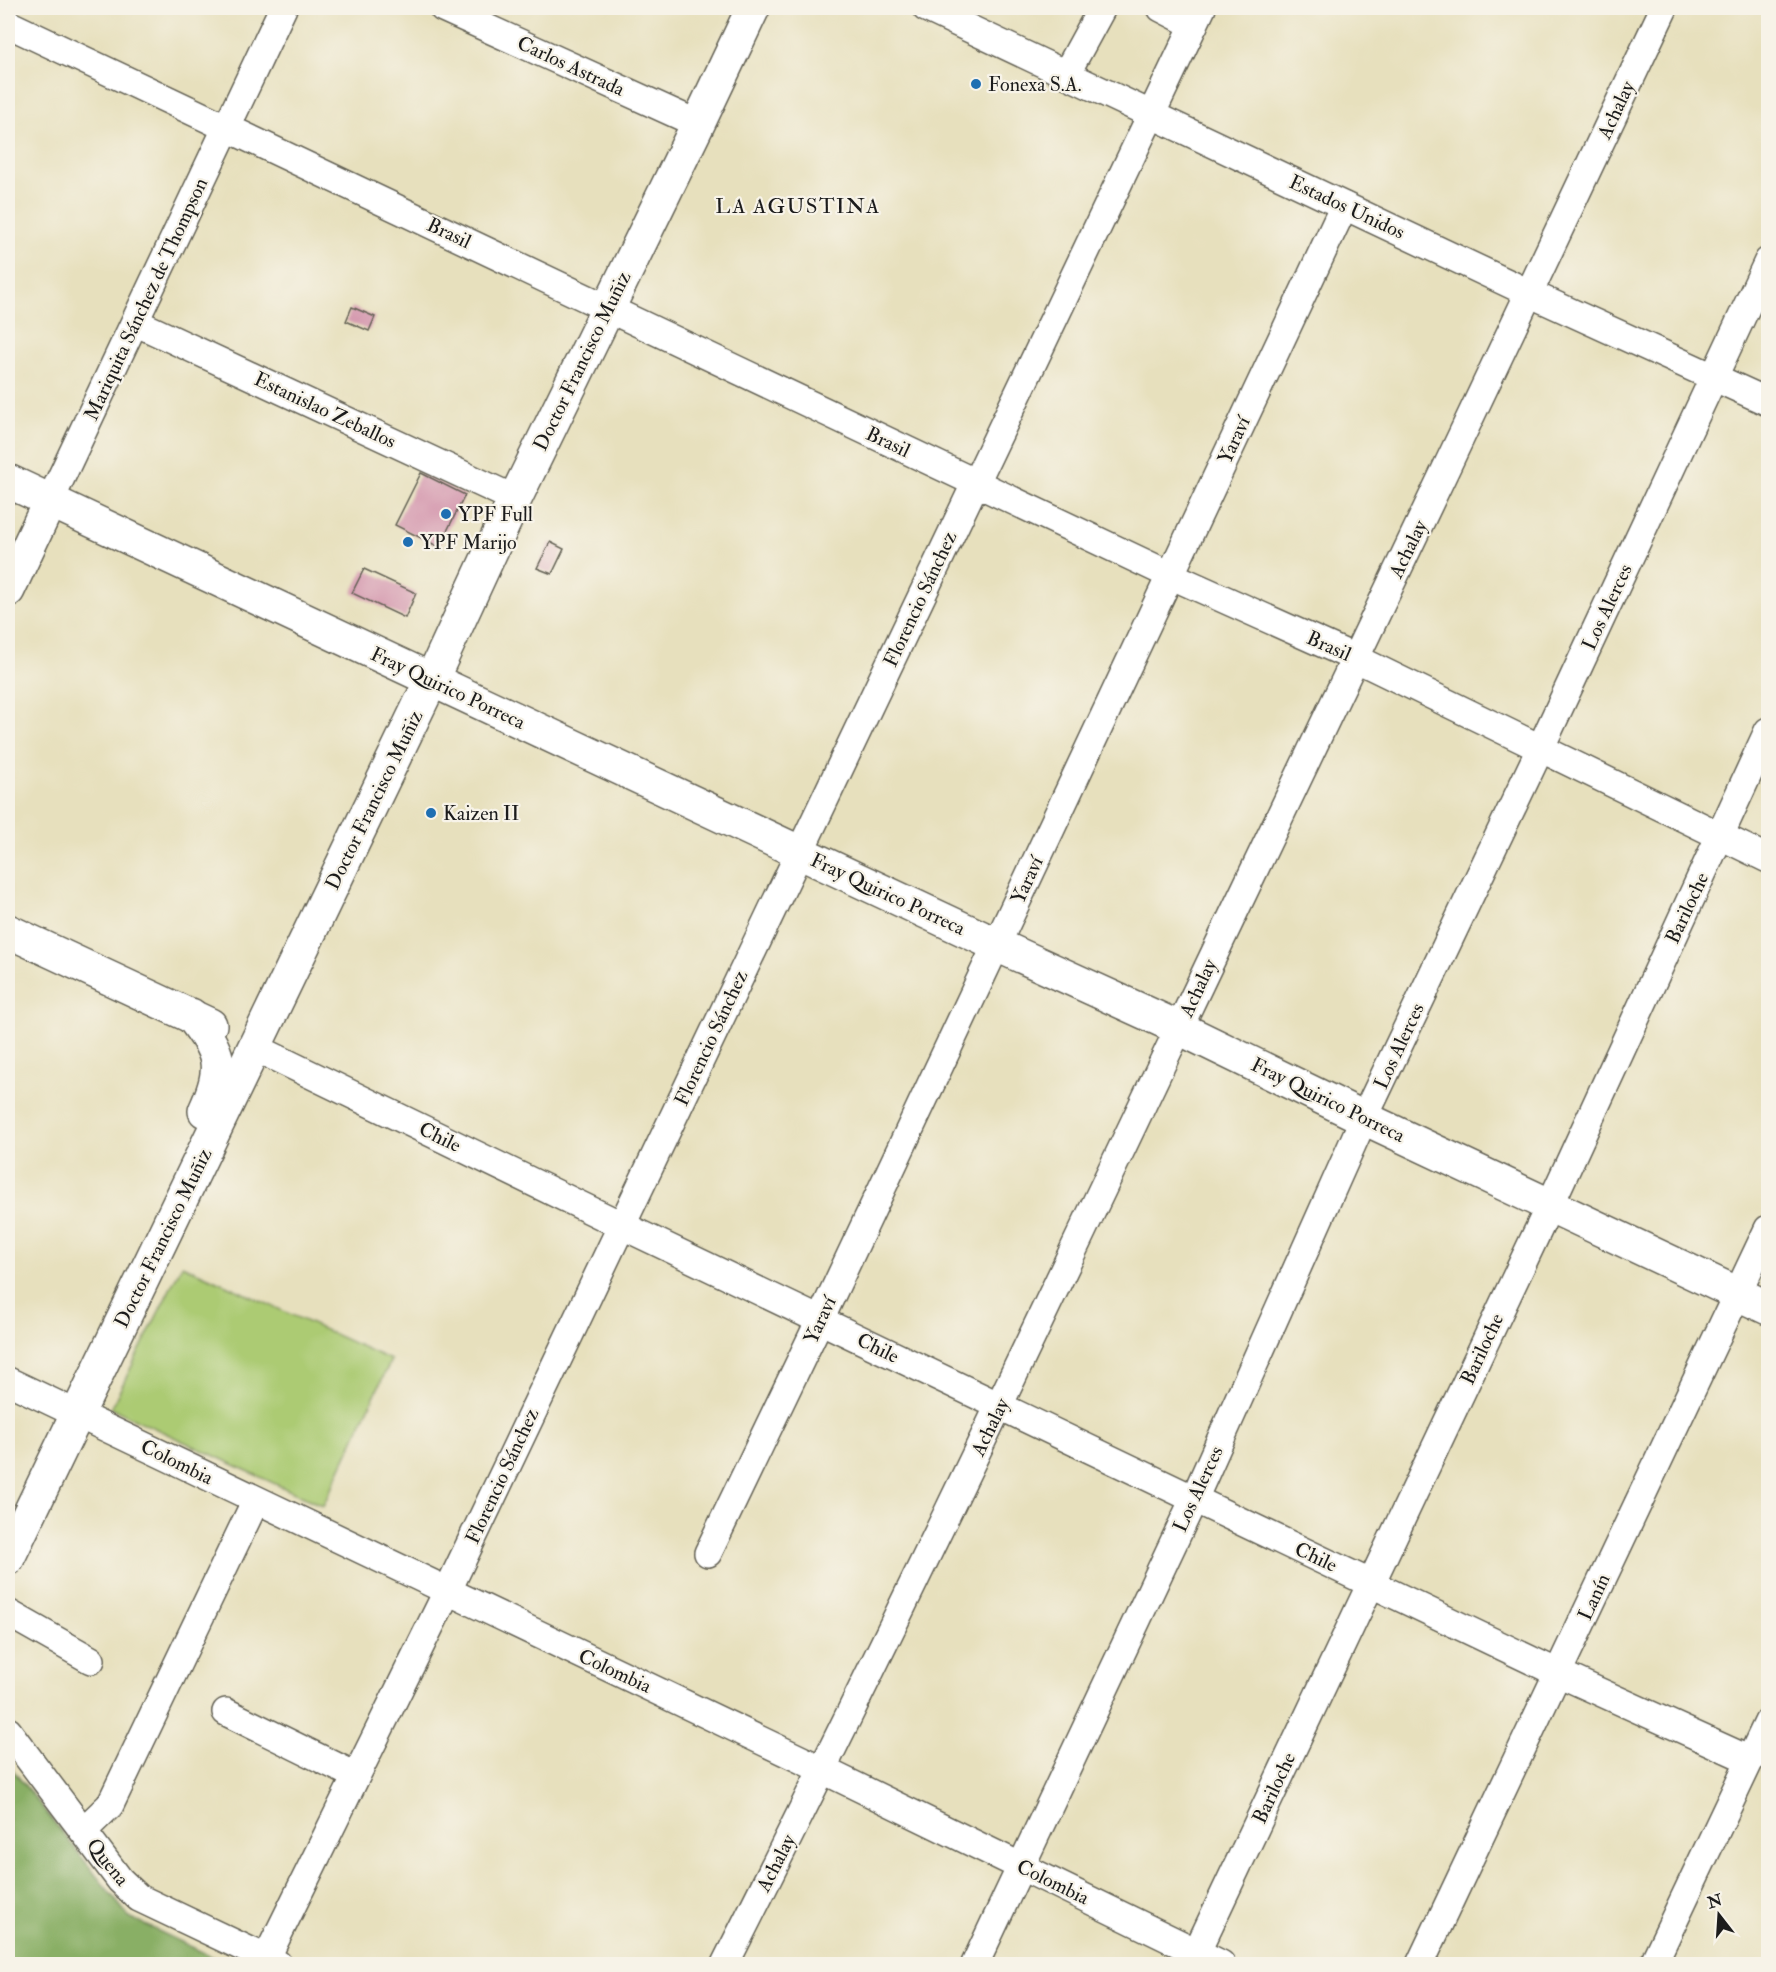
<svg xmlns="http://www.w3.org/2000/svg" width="1776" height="1972" font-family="'IM FELL Double Pica',serif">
	<rect width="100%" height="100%" fill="#f7f3e8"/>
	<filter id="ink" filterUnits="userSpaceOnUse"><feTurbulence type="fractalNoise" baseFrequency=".0167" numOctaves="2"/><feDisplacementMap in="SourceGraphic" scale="12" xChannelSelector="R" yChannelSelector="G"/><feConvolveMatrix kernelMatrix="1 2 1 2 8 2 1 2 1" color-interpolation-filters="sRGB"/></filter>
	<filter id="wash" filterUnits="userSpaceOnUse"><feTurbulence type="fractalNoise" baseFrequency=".008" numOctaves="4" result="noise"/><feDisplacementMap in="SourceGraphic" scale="24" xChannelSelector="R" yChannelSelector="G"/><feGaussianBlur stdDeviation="1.35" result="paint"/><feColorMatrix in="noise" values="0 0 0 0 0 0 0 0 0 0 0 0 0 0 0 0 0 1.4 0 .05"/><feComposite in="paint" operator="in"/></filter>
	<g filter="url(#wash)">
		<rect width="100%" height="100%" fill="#e7e0bd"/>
		<!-- green -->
		<path fill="#accb73" stroke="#647448" stroke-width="1.5" d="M182 1265 391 1360 323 1506 111 1408Z"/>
		<!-- forest -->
		<path fill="#89af65" stroke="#526640" stroke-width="1.5" d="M8 1764 129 1917 219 1960 222 1964H8Z"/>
		<g id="blocks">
			<!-- building -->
			<g fill="#d394ac">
				<path d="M352 307 375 317 369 331 346 321Z"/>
				<path d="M421 473 465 495 439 547 395 525Z"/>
				<path d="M550 542 564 549 552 574 537 568Z"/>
				<path d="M364 569 416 593 405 618 352 593Z"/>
			</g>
		</g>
	</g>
	<g filter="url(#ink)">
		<use href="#blocks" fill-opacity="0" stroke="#636154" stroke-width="1.5"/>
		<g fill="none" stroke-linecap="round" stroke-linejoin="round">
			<!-- minor casing -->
			<g stroke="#636154" stroke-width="30">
				<g id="minor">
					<path d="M443 8 698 124"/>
					<path d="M926 8 1531 294 1768 402"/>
					<path d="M1161 8 1194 25"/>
					<path d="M8 24 1170 575 1355 658 1768 859"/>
					<path d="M1066 74 1102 8"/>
					<path d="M135 322 515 499"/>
					<path d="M50 501 283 8"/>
					<path d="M254 1047 621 1225 1558 1673 1750 1760"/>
					<path d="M8 1381 823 1770 1221 1964"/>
					<path d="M708 1553 820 1320 1344 206"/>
					<path d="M8 1613 91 1660"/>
					<path d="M226 1712 356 1776"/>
					<path d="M8 1731 120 1880 139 1898 278 1964"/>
					<path d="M83 1831 110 1805 256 1500"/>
					<path d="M266 1959 447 1592 1202 8"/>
					<path d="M725 1964C902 1614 1069 1259 1238 904 1380 605 1524 308 1664 8"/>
					<path d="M975 1964 1194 1499 1364 1118 1541 747 1768 261"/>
					<path d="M1191 1964 1550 1205 1768 731"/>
					<path d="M1420 1964 1768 1229"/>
					<path d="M1653 1964 1768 1722"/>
				</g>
			</g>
			<!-- major casing -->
			<g stroke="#636154" stroke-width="36">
				<g id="major">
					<path d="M8 481 997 945 1179 1028 1364 1118 1768 1308"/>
					<path d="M8 590 50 501"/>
					<path d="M8 931 210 1025"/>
					<path d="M191 1015C220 1053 226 1066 205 1111"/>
					<path d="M8 1558 431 681 515 499 698 124 753 8"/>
				</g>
			</g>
			<!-- minor -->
			<use href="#minor" stroke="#fff" stroke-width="27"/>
			<!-- major -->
			<use href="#major" stroke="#fff" stroke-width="33"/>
			<!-- rail -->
			<path stroke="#1c1c1c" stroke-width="4.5" stroke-dasharray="9 4.5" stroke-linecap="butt" d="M1763 1964 1768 1954"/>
		</g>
	</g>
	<!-- markers -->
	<g fill="#1f6fb2" stroke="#f7f3e8" stroke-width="2">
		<circle cx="976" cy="84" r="6"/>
		<circle cx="446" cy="514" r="6"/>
		<circle cx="408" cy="542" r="6"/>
		<circle cx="431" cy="813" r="6"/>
	</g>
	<g text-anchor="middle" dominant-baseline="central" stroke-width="4.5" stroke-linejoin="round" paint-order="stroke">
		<!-- street labels -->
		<g font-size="20" fill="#1c1c1c" stroke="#f7f3e8">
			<text transform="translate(571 66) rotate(25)">Carlos Astrada</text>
			<text transform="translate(1616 110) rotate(-65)">Achalay</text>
			<text transform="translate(1347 207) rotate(25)">Estados Unidos</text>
			<text transform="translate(449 233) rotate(25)">Brasil</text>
			<text transform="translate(146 299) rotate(-65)">Mariquita Sánchez de Thompson</text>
			<text transform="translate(582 361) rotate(-64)">Doctor Francisco Muñiz</text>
			<text transform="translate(325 410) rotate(25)">Estanislao Zeballos</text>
			<text transform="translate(1234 440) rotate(-65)">Yaraví</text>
			<text transform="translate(888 442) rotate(25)">Brasil</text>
			<text transform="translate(1408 549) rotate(-64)">Achalay</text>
			<text transform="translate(920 599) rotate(-65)">Florencio Sánchez</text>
			<text transform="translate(1607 607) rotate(-65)">Los Alerces</text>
			<text transform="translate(1329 646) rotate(24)">Brasil</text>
			<text transform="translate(448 688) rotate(25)">Fray Quirico Porreca</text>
			<text transform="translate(374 800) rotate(-64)">Doctor Francisco Muñiz</text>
			<text transform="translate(1027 880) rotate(-65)">Yaraví</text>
			<text transform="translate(888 894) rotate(25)">Fray Quirico Porreca</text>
			<text transform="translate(1687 908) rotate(-65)">Bariloche</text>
			<text transform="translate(1198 988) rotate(-65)">Achalay</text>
			<text transform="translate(711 1038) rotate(-65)">Florencio Sánchez</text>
			<text transform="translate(1399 1046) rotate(-65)">Los Alerces</text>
			<text transform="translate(1328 1100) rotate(26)">Fray Quirico Porreca</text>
			<text transform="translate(440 1137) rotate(26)">Chile</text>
			<text transform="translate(163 1238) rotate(-64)">Doctor Francisco Muñiz</text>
			<text transform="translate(820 1320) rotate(-65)">Yaraví</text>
			<text transform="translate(878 1348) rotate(26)">Chile</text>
			<text transform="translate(1482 1349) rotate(-65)">Bariloche</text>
			<text transform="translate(990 1427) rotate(-64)">Achalay</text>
			<text transform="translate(177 1462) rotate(26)">Colombia</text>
			<text transform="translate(502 1476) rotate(-65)">Florencio Sánchez</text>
			<text transform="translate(1198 1489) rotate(-65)">Los Alerces</text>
			<text transform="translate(1316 1557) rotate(25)">Chile</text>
			<text transform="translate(1594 1597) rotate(-65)">Lanín</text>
			<text transform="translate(615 1671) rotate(25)">Colombia</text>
			<text transform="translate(1274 1788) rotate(-65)">Bariloche</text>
			<text transform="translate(108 1862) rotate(51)">Quena</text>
			<text transform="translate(776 1863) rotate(-63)">Achalay</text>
			<text transform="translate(1053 1882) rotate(26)">Colombia</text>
		</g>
		<!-- poi labels -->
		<g font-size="20" fill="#1c1c1c" stroke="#f7f3e8" text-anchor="start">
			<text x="988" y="84">Fonexa S.A.</text>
			<text x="458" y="514">YPF Full</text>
			<text x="420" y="542">YPF Marijo</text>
			<text x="443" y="813">Kaizen II</text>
		</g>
		<!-- neighbourhood labels -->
		<g font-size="21" letter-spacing="1.5" fill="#1c1c1c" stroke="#f7f3e8">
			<text x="798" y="206">LA AGUSTINA</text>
		</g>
	</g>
	<!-- margin -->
	<rect width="1776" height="1972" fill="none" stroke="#f7f3e8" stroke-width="30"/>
	<!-- north arrow -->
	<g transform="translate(1719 1915) rotate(343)" stroke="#f7f3e8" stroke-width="4.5" paint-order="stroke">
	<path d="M0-4.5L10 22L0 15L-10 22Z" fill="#1c1c1c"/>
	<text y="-9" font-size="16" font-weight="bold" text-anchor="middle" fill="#1c1c1c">N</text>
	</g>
</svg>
